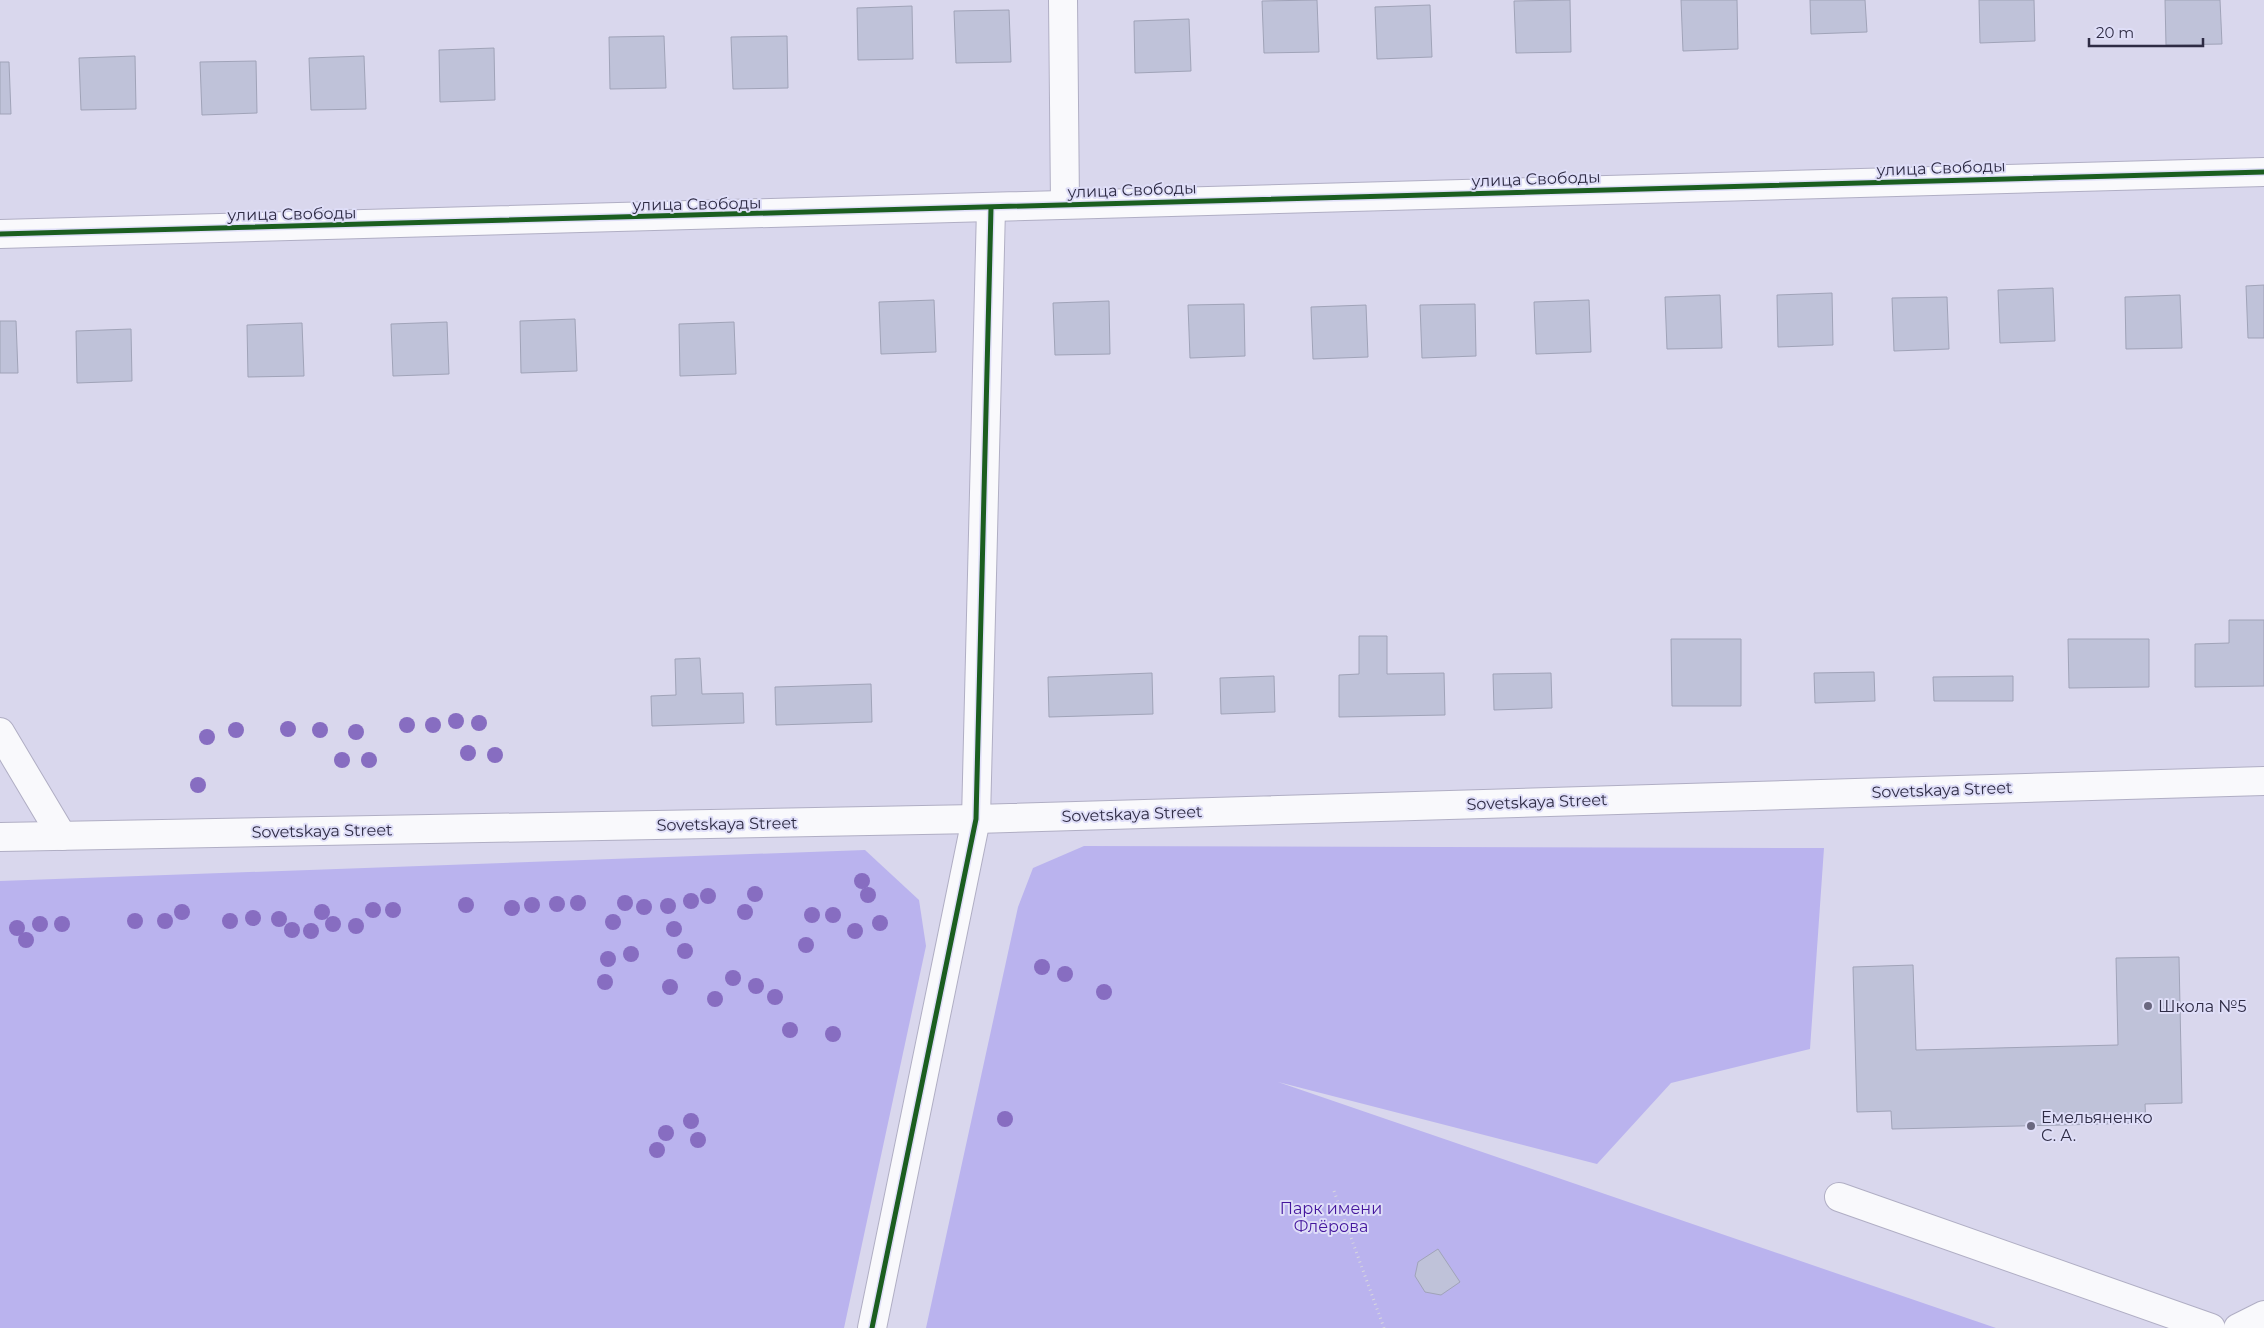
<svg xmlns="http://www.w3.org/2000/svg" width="2264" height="1328" font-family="Montserrat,sans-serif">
	<rect width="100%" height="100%" fill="#d9d7ed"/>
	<!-- green -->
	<g fill="#bab3ee">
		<path d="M1084 846 1824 848 1810 1049 1671 1083 1597 1164 1278 1082 1996 1328H926L1018 907 1033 868Z"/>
		<path d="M865 850 919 900 926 946 844 1328H0V881Z"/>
	</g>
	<!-- building -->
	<g fill="#bfc2d9" stroke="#a0a3b8">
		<path d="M1317 0 1319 52 1264 53 1262 1Z"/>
		<path d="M1570 0 1571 52 1516 53 1514 1Z"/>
		<path d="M1681 0H1737L1738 49 1683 51Z"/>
		<path d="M1810 0H1865L1867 32 1811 34Z"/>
		<path d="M1979 0H2034L2035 41 1980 43Z"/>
		<path d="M2165 0H2220L2222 44 2166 45Z"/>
		<path d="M1430 5 1432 57 1377 59 1375 7Z"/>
		<path d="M912 6 913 59 858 60 857 8Z"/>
		<path d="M1009 10 1011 62 956 63 954 11Z"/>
		<path d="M1189 19 1191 71 1135 73 1134 21Z"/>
		<path d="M664 36 666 88 610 89 609 37Z"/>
		<path d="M787 36 788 88 733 89 731 37Z"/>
		<path d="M494 48 495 100 440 102 439 50Z"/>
		<path d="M135 56 136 109 81 110 79 58Z"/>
		<path d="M364 56 366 109 311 110 309 58Z"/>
		<path d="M256 61 257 113 202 115 200 62Z"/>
		<path d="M0 62H9L11 114H0Z"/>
		<path d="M2264 285V338H2248L2246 286Z"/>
		<path d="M2053 288 2055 341 2000 343 1998 290Z"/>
		<path d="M1832 293 1833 345 1778 347 1777 295Z"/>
		<path d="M1720 295 1722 348 1667 349 1665 297Z"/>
		<path d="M2180 295 2182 348 2126 349 2125 297Z"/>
		<path d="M1947 297 1949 349 1894 351 1892 298Z"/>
		<path d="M934 300 936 352 881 354 879 302Z"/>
		<path d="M1589 300 1591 352 1536 354 1534 302Z"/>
		<path d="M1109 301 1110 354 1055 355 1053 303Z"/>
		<path d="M1244 304 1245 356 1190 358 1188 305Z"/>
		<path d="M1475 304 1476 356 1422 358 1420 305Z"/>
		<path d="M1366 305 1368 357 1313 359 1311 307Z"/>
		<path d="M575 319 577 371 521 373 520 321Z"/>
		<path d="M0 321H16L18 373H0Z"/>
		<path d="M447 322 449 374 393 376 391 324Z"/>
		<path d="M734 322 736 374 680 376 679 324Z"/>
		<path d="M302 323 304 376 248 377 247 325Z"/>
		<path d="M131 329 132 381 77 383 76 331Z"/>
		<path d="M2229 620H2264V686L2195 687V644L2229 643Z"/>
		<path d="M1359 636H1387V674L1444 673 1445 715 1339 717V675L1359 674Z"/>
		<path d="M1671 639H1741V706H1672Z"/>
		<path d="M2068 639H2149V687L2069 688Z"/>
		<path d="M700 658 702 694 743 693 744 723 652 726 651 696 676 695 675 659Z"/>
		<path d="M1874 672 1875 701 1815 703 1814 673Z"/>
		<path d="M1152 673 1153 714 1049 717 1048 677Z"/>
		<path d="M1551 673 1552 708 1494 710 1493 674Z"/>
		<path d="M1274 676 1275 712 1221 714 1220 678Z"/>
		<path d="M2013 676V701H1934L1933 677Z"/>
		<path d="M871 684 872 722 776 725 775 687Z"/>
		<path d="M2179 957 2182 1103 2145 1104 2146 1123 1892 1129 1891 1111 1857 1112 1853 967 1913 965 1916 1050 2118 1045 2116 958Z"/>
		<path d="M1438 1249 1460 1282 1441 1295 1425 1292 1415 1276 1418 1262Z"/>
	</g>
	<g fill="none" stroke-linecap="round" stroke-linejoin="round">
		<!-- minor casing -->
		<g stroke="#b0aec4" stroke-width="30">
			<g id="minor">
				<path d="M1063 0 1065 204"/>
				<path d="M0 234 2264 172"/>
				<path d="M0 732 62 836"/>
				<path d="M1839 1197 2211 1328"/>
				<path d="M872 1328 976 819 991 208"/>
				<path d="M2238 1328 2264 1315"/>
			</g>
		</g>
		<!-- major casing -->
		<g stroke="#b0aec4" stroke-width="30">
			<path id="major" d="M0 837 976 819 2264 781"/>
		</g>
		<!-- path -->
		<path stroke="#d7d6de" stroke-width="3" stroke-dasharray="1 4" stroke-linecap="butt" d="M1334 1191 1384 1328"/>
		<!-- minor -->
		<use href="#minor" stroke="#f9f9fc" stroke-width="28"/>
		<!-- major -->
		<use href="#major" stroke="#f9f9fc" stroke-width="28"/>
		<!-- cycleway casing -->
		<g stroke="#dfdef8" stroke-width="8">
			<g id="cycleway">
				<path d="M0 234 2264 172"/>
				<path d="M872 1328 976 819 991 208"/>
			</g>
		</g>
		<!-- cycleway -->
		<use href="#cycleway" stroke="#1b5e20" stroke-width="5"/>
	</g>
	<!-- trees -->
	<g fill="#876dc1">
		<circle cx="456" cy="721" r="8"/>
		<circle cx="479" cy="723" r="8"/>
		<circle cx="407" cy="725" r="8"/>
		<circle cx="433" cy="725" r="8"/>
		<circle cx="288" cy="729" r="8"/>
		<circle cx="236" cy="730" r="8"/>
		<circle cx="320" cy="730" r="8"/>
		<circle cx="356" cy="732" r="8"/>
		<circle cx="207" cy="737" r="8"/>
		<circle cx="468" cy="753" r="8"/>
		<circle cx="495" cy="755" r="8"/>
		<circle cx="342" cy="760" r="8"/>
		<circle cx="369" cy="760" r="8"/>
		<circle cx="198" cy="785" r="8"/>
		<circle cx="862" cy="881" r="8"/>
		<circle cx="755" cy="894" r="8"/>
		<circle cx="868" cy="895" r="8"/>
		<circle cx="708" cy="896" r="8"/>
		<circle cx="691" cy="901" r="8"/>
		<circle cx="578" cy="903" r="8"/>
		<circle cx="625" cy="903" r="8"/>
		<circle cx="557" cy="904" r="8"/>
		<circle cx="466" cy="905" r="8"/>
		<circle cx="532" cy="905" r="8"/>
		<circle cx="668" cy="906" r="8"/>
		<circle cx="644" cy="907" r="8"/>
		<circle cx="512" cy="908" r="8"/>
		<circle cx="373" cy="910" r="8"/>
		<circle cx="393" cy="910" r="8"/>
		<circle cx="182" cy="912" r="8"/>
		<circle cx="322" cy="912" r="8"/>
		<circle cx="745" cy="912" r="8"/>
		<circle cx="812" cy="915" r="8"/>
		<circle cx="833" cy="915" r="8"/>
		<circle cx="253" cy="918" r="8"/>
		<circle cx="279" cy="919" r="8"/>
		<circle cx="135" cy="921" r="8"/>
		<circle cx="165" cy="921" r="8"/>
		<circle cx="230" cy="921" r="8"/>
		<circle cx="613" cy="922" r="8"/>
		<circle cx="880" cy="923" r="8"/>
		<circle cx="40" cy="924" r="8"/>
		<circle cx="62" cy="924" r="8"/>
		<circle cx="333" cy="924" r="8"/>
		<circle cx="356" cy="926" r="8"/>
		<circle cx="17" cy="928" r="8"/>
		<circle cx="674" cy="929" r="8"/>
		<circle cx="292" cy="930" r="8"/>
		<circle cx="311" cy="931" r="8"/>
		<circle cx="855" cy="931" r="8"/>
		<circle cx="26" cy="940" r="8"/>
		<circle cx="806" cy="945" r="8"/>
		<circle cx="685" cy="951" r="8"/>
		<circle cx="631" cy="954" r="8"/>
		<circle cx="608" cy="959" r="8"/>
		<circle cx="1042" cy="967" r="8"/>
		<circle cx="1065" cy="974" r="8"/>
		<circle cx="733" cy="978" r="8"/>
		<circle cx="605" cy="982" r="8"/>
		<circle cx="756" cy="986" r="8"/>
		<circle cx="670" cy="987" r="8"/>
		<circle cx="1104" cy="992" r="8"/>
		<circle cx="775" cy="997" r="8"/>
		<circle cx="715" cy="999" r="8"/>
		<circle cx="790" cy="1030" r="8"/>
		<circle cx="833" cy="1034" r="8"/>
		<circle cx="1005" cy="1119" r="8"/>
		<circle cx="691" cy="1121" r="8"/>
		<circle cx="666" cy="1133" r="8"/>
		<circle cx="698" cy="1140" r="8"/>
		<circle cx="657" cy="1150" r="8"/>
	</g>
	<!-- markers -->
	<g fill="#6a677f" stroke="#dfdef8" stroke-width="2">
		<circle cx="2148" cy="1006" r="5"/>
		<circle cx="2031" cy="1126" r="5"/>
	</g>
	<g text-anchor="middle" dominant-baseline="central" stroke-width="4" stroke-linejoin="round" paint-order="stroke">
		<!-- street labels -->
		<g font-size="16" fill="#2e2b44" stroke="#dfdef8">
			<text transform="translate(1941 168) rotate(-2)">улица Свободы</text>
			<text transform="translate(1536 179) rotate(-2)">улица Свободы</text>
			<text transform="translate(1132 190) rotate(-2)">улица Свободы</text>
			<text transform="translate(697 204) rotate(-1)">улица Свободы</text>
			<text transform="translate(292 214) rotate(-1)">улица Свободы</text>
			<text transform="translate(1942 790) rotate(-2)">Sovetskaya Street</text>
			<text transform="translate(1537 802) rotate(-2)">Sovetskaya Street</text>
			<text transform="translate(1132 814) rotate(-2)">Sovetskaya Street</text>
			<text transform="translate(727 824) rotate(-1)">Sovetskaya Street</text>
			<text transform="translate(322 831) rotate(-1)">Sovetskaya Street</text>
		</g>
		<!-- poi labels -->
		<g font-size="16" fill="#2e2b44" stroke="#dfdef8" text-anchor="start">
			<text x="2158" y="1006">Школа №5</text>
			<text x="2041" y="1117">Емельяненко<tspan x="2041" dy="18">С. А.</tspan></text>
		</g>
		<!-- park labels -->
		<g font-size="16" fill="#44169d" stroke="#dfdef8">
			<text x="1331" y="1208">Парк имени<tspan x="1331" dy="18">Флёрова</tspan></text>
		</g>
	</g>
	<!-- scale -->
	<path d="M2089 38v8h114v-8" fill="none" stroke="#2e2b44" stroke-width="2.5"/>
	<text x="2096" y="38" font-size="15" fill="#2e2b44" stroke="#dfdef8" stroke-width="4" paint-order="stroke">20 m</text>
</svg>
